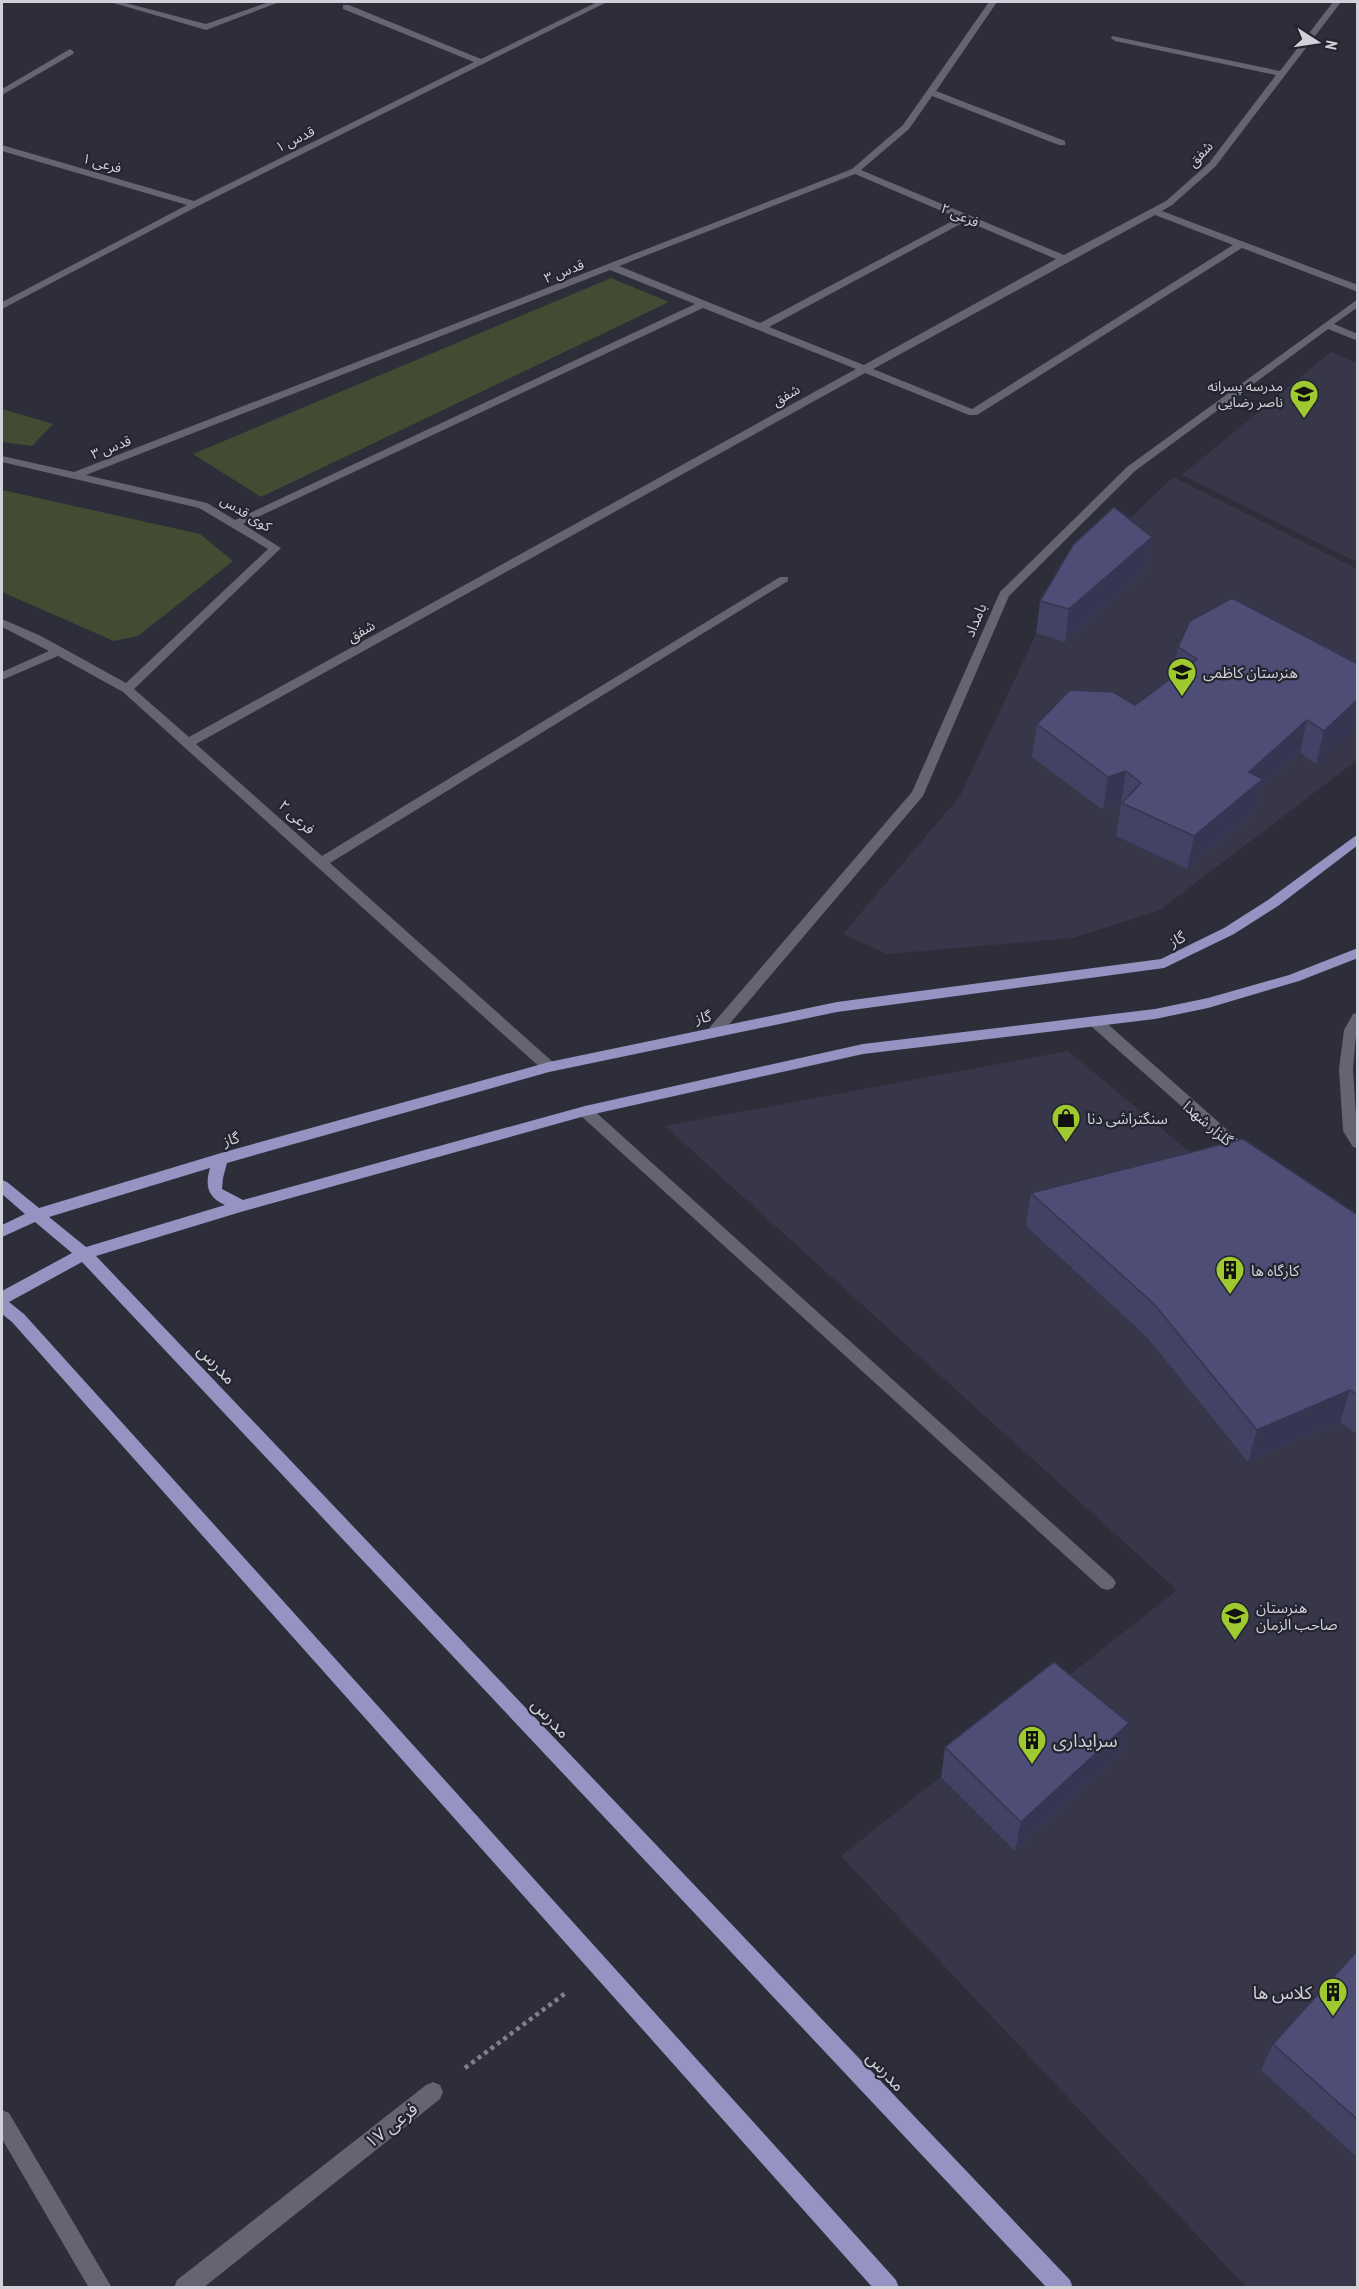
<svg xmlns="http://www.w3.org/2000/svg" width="1359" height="2289" font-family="'PT Sans Narrow','Noto Sans Arabic',sans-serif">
	<rect width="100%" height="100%" fill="#2e2e3a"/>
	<!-- built -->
	<g fill="#373749">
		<path d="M1331 352 1357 363V562L1182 475Z"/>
		<path d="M1173 477 1357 569V760L1160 910 1073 938 887 954 843 934 960 796 1046 613 1068 578Z"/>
		<path d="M1068 1051 1209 1168 1357 1259V2287H1246L841 1856 1177 1590 665 1126Z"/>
	</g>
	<!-- green -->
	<g fill="#424c32">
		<path d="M611 278 669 302 261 497 193 454Z"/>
		<path d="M2 409 53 424 32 446 2 442Z"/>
		<path d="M2 490 200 534 233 561 138 636 114 641 2 592Z"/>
	</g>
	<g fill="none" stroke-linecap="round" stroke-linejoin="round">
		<!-- path -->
		<path stroke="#80808a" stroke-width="4.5" stroke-dasharray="4 4" stroke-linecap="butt" d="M465 2068 567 1992"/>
		<!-- minor -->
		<g fill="#646472" fill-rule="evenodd">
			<path d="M110 2H122L206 24 269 2 277 3 206 30Z"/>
			<path d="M597 2H607L198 206 2 309V302L187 205 2 151V145L194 201 474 62 343 9V5H349L481 59Z"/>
			<path d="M989 2H997L936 91 1065 141V145H1059L932 96 909 129 861 170 1064 255 1166 201 1209 163 1276 75 1115 41 1111 38 1112 36 1280 71 1333 2H1341L1215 167 1172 205 1162 211 1358 285V292L1242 248 977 415H969L865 373 196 744 322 856 780 577H788V581L330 863 554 1063 556 1067 554 1071H544L123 692 58 656 2 680V672L49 651 2 627V619L41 636 126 683 268 549 199 508 2 462V456L74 472 852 169 903 125ZM855 174 958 218 760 323 619 266ZM1155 215 1233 245 972 409 873 369ZM966 221 1056 259 864 365 769 327ZM610 270 695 304 235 520 207 503 86 475ZM703 308 856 369 189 737 134 689 281 548 243 524Z"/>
			<path d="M70 49 74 52 73 54 2 95V89Z"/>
			<path d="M1358 299V307L1334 324 1358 334V341L1328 329 1135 471 1009 596 923 796 720 1035H710L708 1031 710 1027 912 792 1000 592 1127 467Z"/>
			<path d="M1358 1013 1353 1069 1358 1148 1353 1147 1343 1131 1339 1069 1344 1030 1353 1014Z"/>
			<path d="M1097 1018 1102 1019 1250 1150 1253 1154 1250 1158H1240L1092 1027 1090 1023 1092 1019Z"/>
			<path d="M585 1106 590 1107 1113 1578 1116 1583 1113 1588 1107 1590 1101 1588 580 1115 578 1111Z"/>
			<path d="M433 2082 440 2085 443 2092 440 2099 203 2288H174L177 2280 426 2085Z"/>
			<path d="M2 2110 9 2113 112 2288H89L2 2139Z"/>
		</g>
		<!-- major -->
		<path fill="#9493c2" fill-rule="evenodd" d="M1358 834V845L1278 906 1234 934 1164 968 837 1012 549 1072 227 1163 223 1178 222 1189 243 1200 585 1106 863 1044 1155 1009 1208 998 1289 975 1358 948V958L1299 981 1208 1008 1155 1019 863 1054 585 1116 244 1211 96 1256 1070 2280 1073 2288H1047L82 1262 9 1302 24 1314 896 2280 899 2288H873L12 1322 2 1314V1291L72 1253 35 1222 2 1237V1225L25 1214 2 1194V1180L7 1182 39 1208 221 1153 549 1062 837 1002 1161 959 1224 928 1268 900ZM210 1168C205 1185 207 1197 225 1205L86 1247 49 1217Z"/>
	</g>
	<!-- wall -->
	<g fill="#424265">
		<path d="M1152 537 1146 570 1065 642 1036 633 1040 601Z"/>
		<path d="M1178 647 1358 664 1316 764 1300 753 1261 788 1255 812 1187 869 1116 836 1121 805V804L1103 810 1032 757 1037 724 1135 705 1172 678Z"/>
		<path d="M1031 1193 1358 1215V1435L1340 1422 1248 1462 1147 1337 1026 1226Z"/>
		<path d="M1129 1723 1121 1753 1015 1851 941 1777 945 1747Z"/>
		<path d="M1358 1950V2158L1261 2070 1273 2044Z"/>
	</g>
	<!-- shaded-wall -->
	<g fill="#363652">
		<path d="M1152 537 1146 570 1065 642 1069 609Z"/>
		<path d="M1358 699V724L1316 764 1324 731Z"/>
		<path d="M1307 720 1300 753 1261 788 1255 812 1187 869 1194 836 1249 772Z"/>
		<path d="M1126 771 1121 804 1103 810 1108 777Z"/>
		<path d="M1350 1390 1340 1422 1248 1462 1257 1430Z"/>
		<path d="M1129 1723 1121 1753 1015 1851 1021 1822Z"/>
	</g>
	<!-- building -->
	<g fill="#4d4d75" stroke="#363652" stroke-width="1.5">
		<path d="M1114 507 1152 537 1069 609 1040 601 1073 545Z"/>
		<path d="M1232 598 1358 664V699L1324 731 1307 720 1249 772 1263 779 1194 836 1122 803 1141 783 1126 771 1108 777 1037 724 1070 690 1113 692 1135 705 1197 659 1178 647 1190 621Z"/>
		<path d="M1243 1139 1358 1215V1395L1350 1390 1257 1430 1154 1304 1031 1193Z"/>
		<path d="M1054 1662 1129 1723 1021 1822 945 1747Z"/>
		<path d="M1358 1950V2120L1273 2044Z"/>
	</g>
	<!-- icons -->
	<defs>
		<g id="school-pin" transform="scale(1.5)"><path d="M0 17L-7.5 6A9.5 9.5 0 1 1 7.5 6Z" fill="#9eca2f" stroke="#242530"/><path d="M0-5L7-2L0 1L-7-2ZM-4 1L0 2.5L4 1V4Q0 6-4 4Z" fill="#111"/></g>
		<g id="shop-pin" transform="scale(1.5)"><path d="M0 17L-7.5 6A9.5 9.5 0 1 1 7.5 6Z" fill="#9eca2f" stroke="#242530"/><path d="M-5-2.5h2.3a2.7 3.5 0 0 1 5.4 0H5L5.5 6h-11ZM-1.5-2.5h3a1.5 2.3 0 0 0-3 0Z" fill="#111"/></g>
		<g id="building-pin" transform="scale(1.5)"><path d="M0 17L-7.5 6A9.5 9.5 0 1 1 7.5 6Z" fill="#9eca2f" stroke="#242530"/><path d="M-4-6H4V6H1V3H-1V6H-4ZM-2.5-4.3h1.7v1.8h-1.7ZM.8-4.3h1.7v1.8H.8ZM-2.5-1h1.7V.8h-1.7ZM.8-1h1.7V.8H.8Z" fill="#111"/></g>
	</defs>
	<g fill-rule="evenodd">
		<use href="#school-pin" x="1304" y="394"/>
		<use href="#school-pin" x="1182" y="672"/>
		<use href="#shop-pin" x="1066" y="1118"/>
		<use href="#building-pin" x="1230" y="1270"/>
		<use href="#school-pin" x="1235" y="1616"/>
		<use href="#building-pin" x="1032" y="1740"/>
		<use href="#building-pin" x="1333" y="1992"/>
	</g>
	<g text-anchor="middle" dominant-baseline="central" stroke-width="4.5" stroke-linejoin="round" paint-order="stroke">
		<!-- far-street labels -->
		<g font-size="14" fill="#d1d1d9" stroke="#242530">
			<text transform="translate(295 139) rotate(-26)">قدس ۱</text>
			<text transform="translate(1200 154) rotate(-47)">شفق</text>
			<text transform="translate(102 163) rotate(16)">فرعی ۱</text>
			<text transform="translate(960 215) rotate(23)">فرعی ۲</text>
			<text transform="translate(564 271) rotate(-21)">قدس ۳</text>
			<text transform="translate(786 395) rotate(-29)">شفق</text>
			<text transform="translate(111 447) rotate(-21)">قدس ۳</text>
			<text transform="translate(246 513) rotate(31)">کوی قدس</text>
			<text transform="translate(361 631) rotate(-29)">شفق</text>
		</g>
		<!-- far-poi labels -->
		<g font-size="14" fill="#d1d1d9" stroke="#242530" text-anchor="end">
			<text x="1283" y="386">مدرسه پسرانه<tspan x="1283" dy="16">ناصر رضایی</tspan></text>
		</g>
		<!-- street labels -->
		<g font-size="15" fill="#d1d1d9" stroke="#242530">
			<text transform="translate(975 620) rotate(-67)">بامداد</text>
			<text transform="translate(297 817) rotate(42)">فرعی ۲</text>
			<text transform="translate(1177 939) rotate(-26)">گاز</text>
			<text transform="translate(703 1017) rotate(-12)">گاز</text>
			<text transform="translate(1208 1123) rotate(41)">گلزار شهدا</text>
			<text transform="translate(231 1139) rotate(-16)">گاز</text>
		</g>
		<!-- poi labels -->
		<g font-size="15" fill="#d1d1d9" stroke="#242530" text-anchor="start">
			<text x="1203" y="672">هنرستان کاظمی</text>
			<text x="1087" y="1118">سنگتراشی دنا</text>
			<text x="1251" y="1270">کارگاه ها</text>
			<text x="1256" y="1607">هنرستان<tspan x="1256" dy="17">صاحب الزمان</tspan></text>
		</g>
		<!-- near-street labels -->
		<g font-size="18" fill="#d1d1d9" stroke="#242530">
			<text transform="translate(217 1364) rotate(47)">مدرس</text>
			<text transform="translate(551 1718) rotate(47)">مدرس</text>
			<text transform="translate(886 2071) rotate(47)">مدرس</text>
			<text transform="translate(391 2125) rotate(-38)">فرعی ۱۷</text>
		</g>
		<!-- near-poi labels -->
		<g font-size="18" fill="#d1d1d9" stroke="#242530" text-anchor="start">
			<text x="1053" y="1740">سرایداری</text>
			<text x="1312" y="1992" text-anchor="end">کلاس ها</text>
		</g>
	</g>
	<!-- border -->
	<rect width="1359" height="2289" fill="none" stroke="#d1d1d9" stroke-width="6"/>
	<!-- north arrow -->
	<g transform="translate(1317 42) rotate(102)" stroke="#242530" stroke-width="4.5" paint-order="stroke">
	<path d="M0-4.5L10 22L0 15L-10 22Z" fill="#d1d1d9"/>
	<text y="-9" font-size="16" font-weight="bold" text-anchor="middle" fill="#d1d1d9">N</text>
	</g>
</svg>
